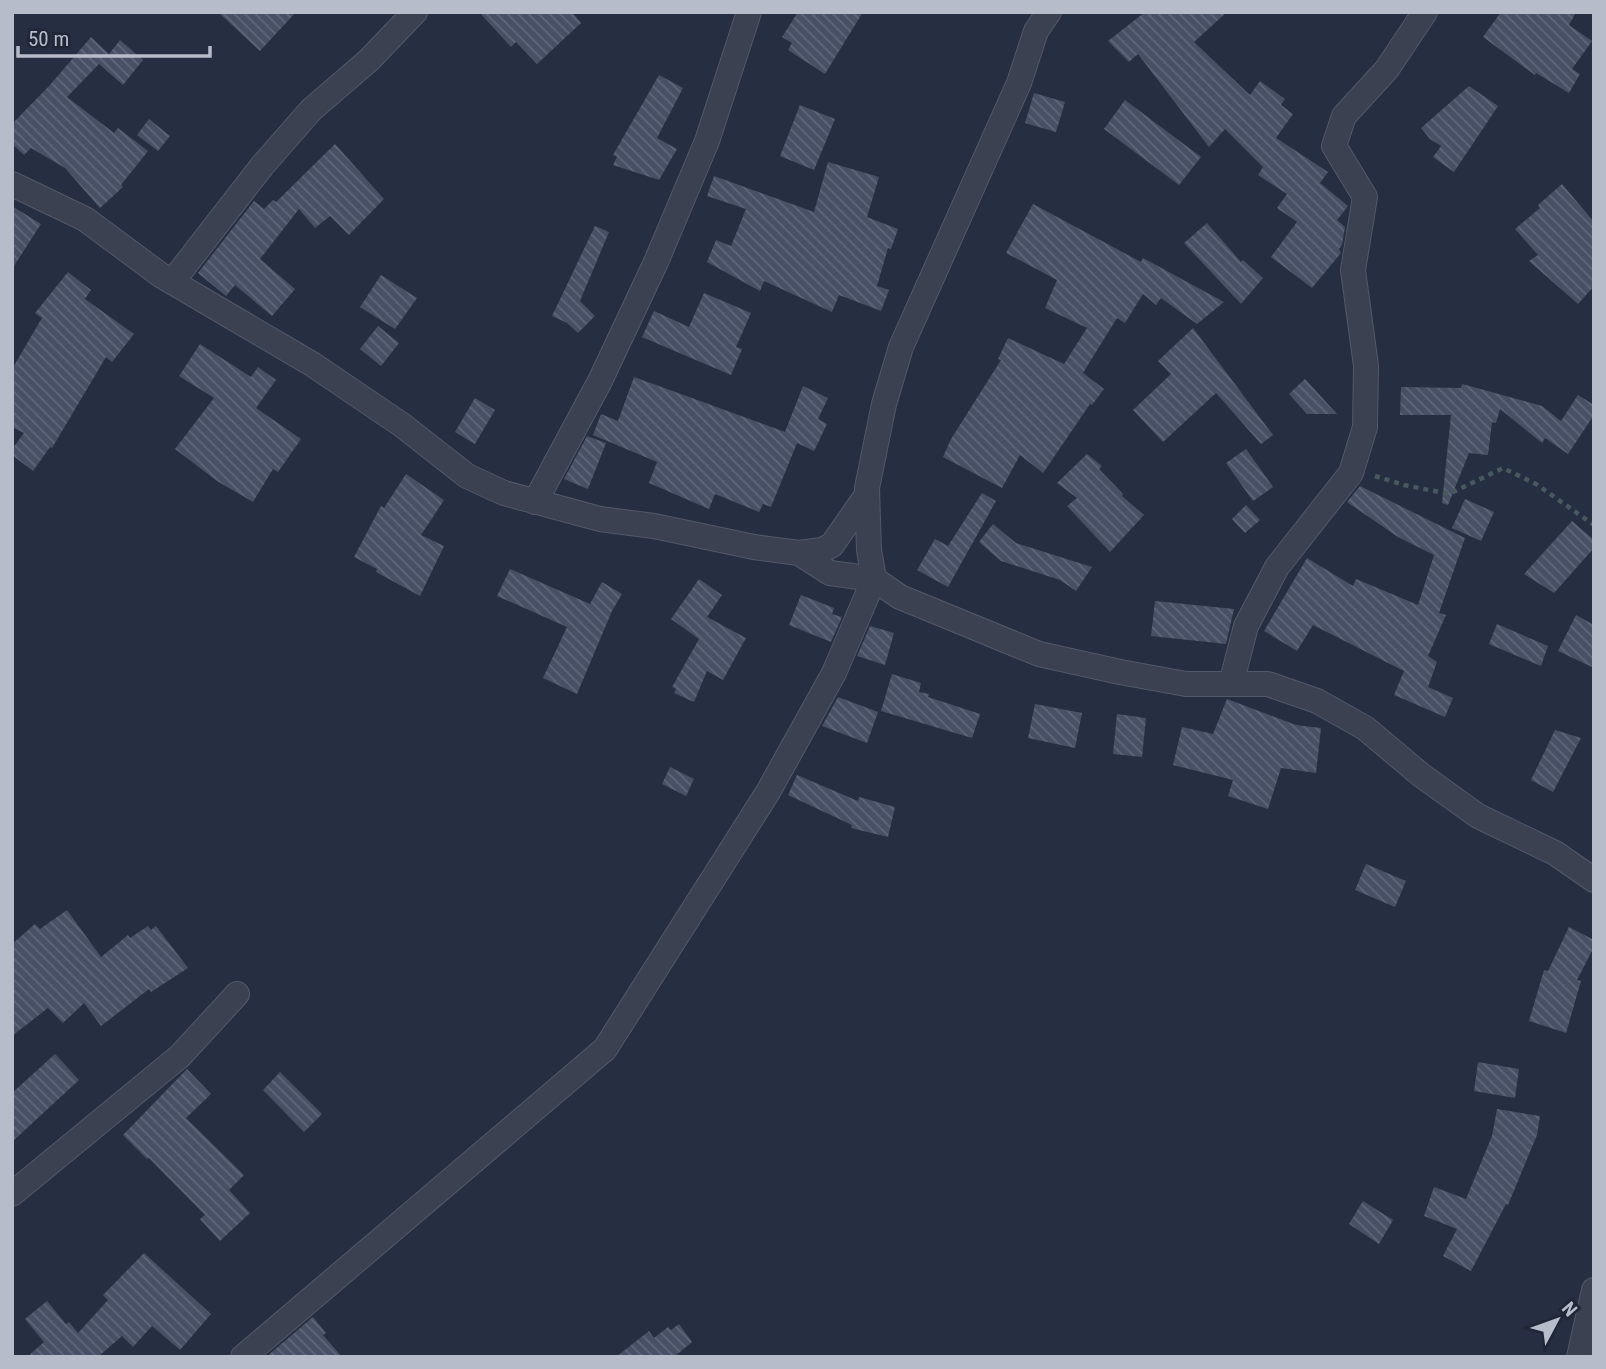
<svg xmlns="http://www.w3.org/2000/svg" width="1606" height="1369" font-family="'Roboto Condensed',sans-serif">
	<defs>
		<pattern id="building-back-hatch" width="6" height="6" patternUnits="userSpaceOnUse" patternTransform="scale(1.75)"><rect width="6" height="6" fill="#475065"/><path d="M-1 5l2 2M0 0l6 6M5-1l2 2" fill="none" stroke="#5f677a"/></pattern>
	</defs>
	<rect width="100%" height="100%" fill="#262e41"/>
	<!-- building -->
	<g fill="url(#building-back-hatch)">
		<path d="M218 12H296L260 51Z"/>
		<path d="M479 12H572L581 23 537 64 516 42 511 47Z"/>
		<path d="M798 12H863L825 74 788 50 792 43 782 37Z"/>
		<path d="M1145 12H1227L1194 42 1250 95 1260 81 1285 99 1281 105 1293 114 1276 138 1328 172 1320 183 1348 206 1337 220 1345 227 1342 245 1339 249 1341 253 1312 288 1271 257 1297 222 1277 208 1287 194 1258 175 1263 167 1225 129 1209 147 1138 54 1129 62 1108 41Z"/>
		<path d="M1501 12H1576L1569 25 1592 41 1572 69 1580 74 1569 93 1536 73 1535 75 1483 37Z"/>
		<path d="M91 37 109 54 120 40 143 60 123 85 99 64 102 61 67 97 114 133 118 128 148 151 121 185 123 187 100 208 65 168 31 148 24 155 12 144V124L50 85Z"/>
		<path d="M659 75 683 88 657 138 677 149 659 180 613 165 617 157 613 155Z"/>
		<path d="M1469 86 1498 106 1454 172 1433 157 1441 146 1430 139 1421 128Z"/>
		<path d="M1034 93 1065 102 1056 132 1025 123Z"/>
		<path d="M1125 100 1201 157 1179 185 1104 129Z"/>
		<path d="M800 105 835 119 814 170 780 156Z"/>
		<path d="M149 119 170 136 158 151 137 135Z"/>
		<path d="M335 144 384 199 349 235 330 216 315 228 299 209 260 259 295 289 272 316 235 285 226 296 198 273 254 201 264 209 273 200 276 202Z"/>
		<path d="M828 162 879 177 867 217 898 229 891 249 888 248 877 286 889 290 881 311 839 295 832 312 764 281 760 291 707 262 716 240 731 246 746 209 707 196 714 176 814 212Z"/>
		<path d="M1562 184 1594 222V286L1578 304 1529 261 1538 255 1515 229 1540 208 1538 205Z"/>
		<path d="M1033 204 1141 262 1143 258 1224 302 1197 324 1161 298 1156 305 1143 294 1125 323 1117 318 1083 373 1104 389 1092 405 1090 404 1043 473 1020 455 1002 488 943 457 951 439 1001 360 998 359 1008 338 1064 364 1087 328 1045 308 1057 280 1006 253Z"/>
		<path d="M12 206 41 224 12 269Z"/>
		<path d="M1207 223 1241 262 1243 260 1263 278 1241 304 1184 243Z"/>
		<path d="M595 226 609 232 580 301 595 316 578 333 567 323 552 316Z"/>
		<path d="M68 272 91 290 85 299 134 334 112 362 106 357 52 448 50 447 33 471 12 455V449L24 433 12 427V369L42 318 35 313Z"/>
		<path d="M381 275 417 298 395 329 360 307Z"/>
		<path d="M704 293 751 313 736 347 742 349 731 375 642 337 654 311 689 327Z"/>
		<path d="M378 326 399 343 381 366 360 349Z"/>
		<path d="M1193 328 1273 435 1261 444 1216 393 1163 442 1133 410 1171 374 1158 361Z"/>
		<path d="M200 344 251 377 258 367 276 380 256 408 301 439 278 472 273 469 253 502 217 481 175 449 214 398 179 376Z"/>
		<path d="M634 377 785 432 803 386 828 398 818 419 827 424 814 451 797 443 771 507 763 504 759 512 715 494 709 509 649 483 657 462 593 435 601 414 618 421Z"/>
		<path d="M1305 379 1337 414H1307L1289 394Z"/>
		<path d="M1462 384 1542 406 1561 421 1578 395 1594 405V415L1568 454 1545 438 1542 443 1500 409 1496 423 1492 422 1488 455 1469 453 1448 505 1442 503 1451 415H1400L1401 387 1461 388Z"/>
		<path d="M475 398 495 410 475 444 455 432Z"/>
		<path d="M587 436 606 443 588 489 564 479Z"/>
		<path d="M1246 449 1273 487 1253 501 1226 463Z"/>
		<path d="M1087 454 1102 466 1099 469 1123 494 1122 496 1144 515 1110 552 1067 506 1077 498 1057 483Z"/>
		<path d="M406 474 444 500 421 535 444 546 420 596 376 572 377 569 354 557 381 506 384 508Z"/>
		<path d="M1360 486 1465 538 1439 613 1446 615 1428 656 1437 662 1428 687 1453 698 1445 717 1394 695 1404 671 1313 625 1297 651 1264 631 1307 558 1353 586 1356 579 1418 605 1434 555 1398 537 1347 502Z"/>
		<path d="M982 493 996 501 948 587 917 570 935 539 948 546Z"/>
		<path d="M1465 499 1494 512 1481 541 1452 528Z"/>
		<path d="M1246 505 1260 520 1245 533 1232 519Z"/>
		<path d="M1572 521 1594 540V548L1554 593 1524 574Z"/>
		<path d="M993 524 1016 543 1092 567 1076 591 1060 580 1001 561 979 542Z"/>
		<path d="M510 569 590 604 602 582 622 594 612 611 577 694 543 678 567 627 497 596Z"/>
		<path d="M699 579 722 595 707 617 746 638 723 680 707 671 694 702 674 693 676 689 672 687 699 639 671 619Z"/>
		<path d="M801 595 834 608 832 614 842 617 831 642 789 625Z"/>
		<path d="M1155 601 1234 609 1226 644 1151 636Z"/>
		<path d="M1576 615 1594 625V668L1558 651Z"/>
		<path d="M1497 624 1548 646 1541 666 1489 644Z"/>
		<path d="M870 626 894 633 885 665 857 656Z"/>
		<path d="M892 674 921 683 919 692 929 694 928 697 980 714 972 738 881 711Z"/>
		<path d="M838 697 878 712 867 743 822 726Z"/>
		<path d="M1227 699 1296 725 1321 728 1316 773 1281 768 1268 809 1228 796 1233 780 1173 765 1182 727 1213 734Z"/>
		<path d="M1035 704 1082 713 1075 748 1028 738Z"/>
		<path d="M1117 714 1146 718 1142 757 1113 754Z"/>
		<path d="M1555 730 1581 738 1553 792 1531 780Z"/>
		<path d="M670 767 694 779 686 796 662 784Z"/>
		<path d="M797 775 858 801 859 797 895 807 888 837 851 828 852 825 788 795Z"/>
		<path d="M1366 864 1406 881 1395 907 1355 890Z"/>
		<path d="M67 910 101 957 128 935 130 938 148 926 151 930 156 926 188 968 151 992 149 989 101 1026 84 1003 63 1023 48 1008 12 1036V944L35 924 40 929Z"/>
		<path d="M1569 927 1594 940V947L1577 980 1581 981 1566 1033 1529 1021 1544 970 1548 971Z"/>
		<path d="M55 1054 79 1080 12 1142V1093Z"/>
		<path d="M1478 1062 1519 1069 1515 1098 1474 1091Z"/>
		<path d="M187 1069 211 1094 186 1118 244 1175 229 1190 250 1213 220 1241 200 1219 205 1215 149 1158 147 1159 123 1135Z"/>
		<path d="M280 1072 322 1114 304 1132 263 1090Z"/>
		<path d="M1497 1109 1540 1116 1537 1135 1508 1205 1506 1204 1471 1271 1443 1256 1457 1229 1424 1216 1434 1187 1466 1199 1492 1136Z"/>
		<path d="M1363 1201 1393 1220 1379 1244 1349 1224Z"/>
		<path d="M144 1253 211 1314 180 1350 152 1326 133 1347 122 1336 98 1357H27L44 1342 25 1319 47 1301 66 1324 69 1322 78 1333 108 1300 103 1295Z"/>
		<path d="M313 1317 326 1333 323 1335 342 1357H266Z"/>
		<path d="M679 1324 692 1342 674 1357H616L649 1331 654 1338 668 1327 671 1330Z"/>
	</g>
	<g fill="none" stroke-linecap="round" stroke-linejoin="round">
		<!-- minor casing -->
		<g stroke="#525968" stroke-width="26">
			<g id="minor">
				<path d="M12 184 85 219 162 276 312 364 402 425 467 476 504 493 600 519 654 526 754 547 799 553 830 573 874 579 900 597 1039 654 1120 672 1186 684H1268L1317 701 1365 728 1421 775 1478 816 1555 853 1594 880"/>
				<path d="M172 282 262 166 311 110 369 60 415 12"/>
				<path d="M535 502 600 381 656 262 707 141 749 12"/>
				<path d="M799 553 822 550 832 545 866 496"/>
				<path d="M1231 684 1246 626 1277 567 1351 473 1365 427 1366 366 1353 270 1365 197 1334 146 1344 116 1387 69 1425 12"/>
				<path d="M12 1194 180 1056 237 994"/>
				<path d="M243 1357 605 1049 768 792 834 673 874 579 869 550 867 488 884 404 901 347 1019 83 1036 31 1049 12"/>
				<path d="M1579 1357 1594 1290"/>
			</g>
		</g>
		<!-- path -->
		<path stroke="#47595e" stroke-width="4.5" stroke-dasharray="5 5" stroke-linecap="butt" d="M1375 476 1404 485 1449 494 1503 468 1536 484 1594 525"/>
		<!-- minor -->
		<use href="#minor" stroke="#3b4150" stroke-width="24"/>
	</g>
	<!-- border -->
	<rect width="1606" height="1369" fill="none" stroke="#b7bccb" stroke-width="28"/>
	<!-- north arrow -->
	<g transform="translate(1557 1320) rotate(49)" stroke="#1f2636" stroke-width="5" paint-order="stroke">
	<path d="M0-5L12 26L0 18L-12 26Z" fill="#b7bccb"/>
	<text y="-10" font-size="19" font-weight="bold" text-anchor="middle" fill="#b7bccb">N</text>
	</g>
	<!-- scale -->
	<path d="M18 46v10h192v-10" fill="none" stroke="#b7bccb" stroke-width="3.5"/>
	<text x="28" y="46" font-size="21" fill="#b7bccb" stroke="#1f2636" stroke-width="5" paint-order="stroke">50 m</text>
</svg>
